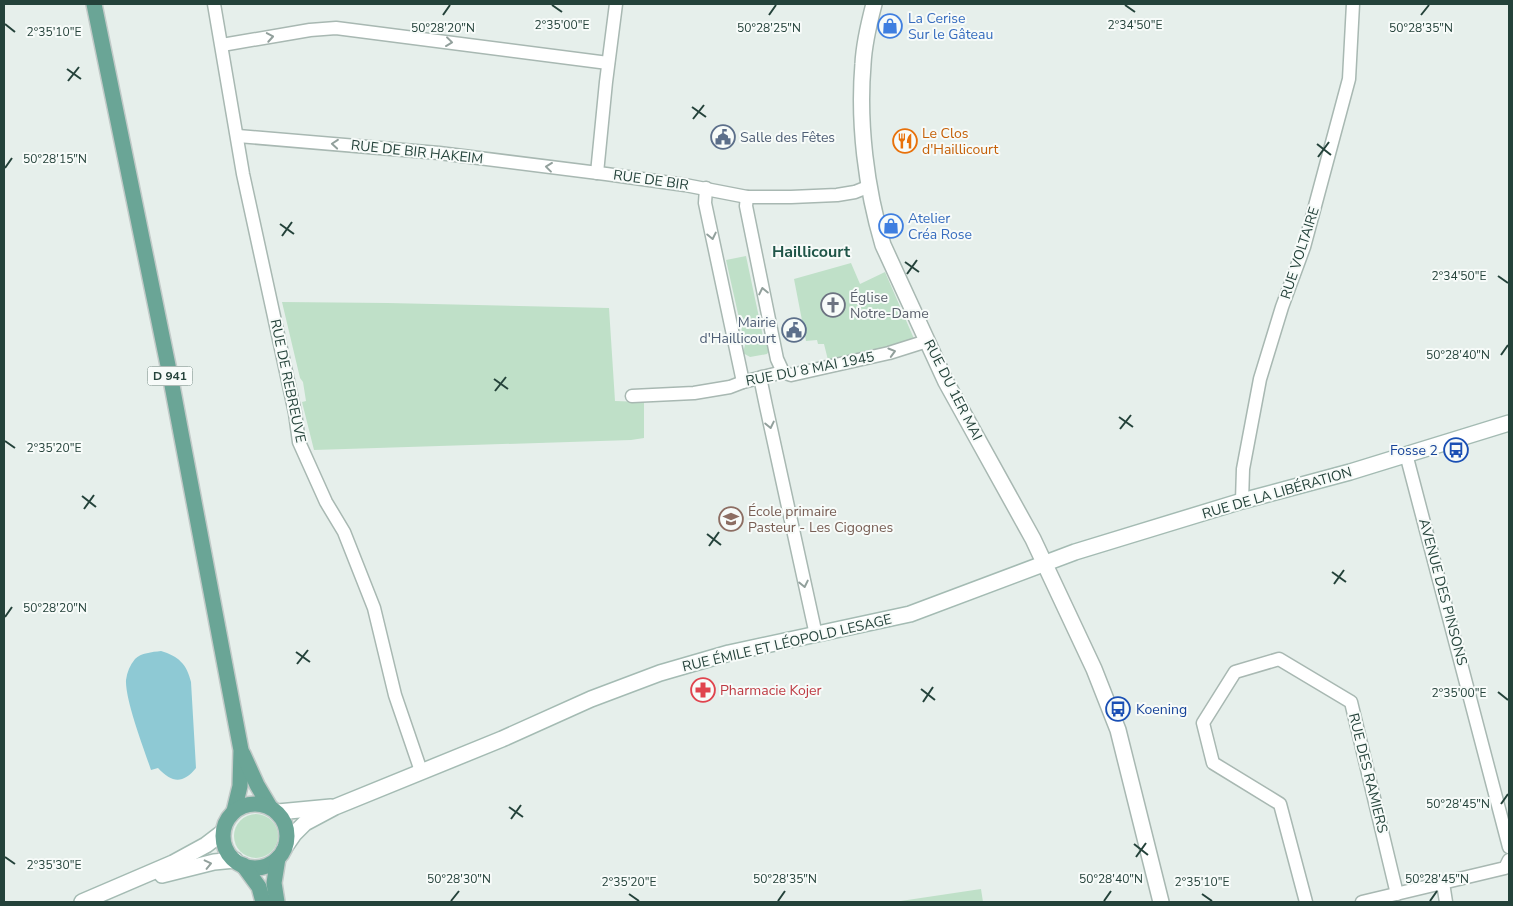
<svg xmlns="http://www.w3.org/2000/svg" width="1513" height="906" font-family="'Nunito Sans',sans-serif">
	<rect width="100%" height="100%" fill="#e6efeb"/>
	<!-- green -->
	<g fill="#bfe0c8">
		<path d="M746 256 764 341 771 348 767 354 750 357 743 353 745 345 726 260Z"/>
		<path d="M851 263 860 284 885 272 915 341 828 360 824 344H818L817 340 806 341 794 279Z"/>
		<path d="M282 302 388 303 609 308 615 401 644 402V438L631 440 314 450 302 402 306 401 303 382 300 378Z"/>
		<circle cx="256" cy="836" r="22"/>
		<path d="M981 889 983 902H894Z"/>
	</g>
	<!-- water -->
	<path fill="#8ec9d4" d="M161 651C178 656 187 664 191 682L196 768C183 784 172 783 158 768L151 770C144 749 125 700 126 680 127 672 130 665 135 659 141 653 152 652 161 651Z"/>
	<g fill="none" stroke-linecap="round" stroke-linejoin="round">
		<!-- minor casing -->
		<g stroke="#a8b8b2" stroke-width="15">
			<g id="minor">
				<path d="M214 4 243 174 295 413 299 442 326 502 344 532 374 608 395 695 421 771"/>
				<path d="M222 45 310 30 336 28 608 63"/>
				<path d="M238 136 439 153 606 174 685 185 747 197H791L837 195 855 192 870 186"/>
				<path d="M597 173 606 82 616 4"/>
				<path d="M706 188 705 203 743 382"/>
				<path d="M747 197 746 206 777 359 783 372"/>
				<path d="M762 377 761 382 766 406 816 635"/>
				<path d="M632 396 694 393 730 387 743 382 783 372 791 375 889 353 927 341"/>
				<path d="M1406 454 1509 847"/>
				<path d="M1242 501 1243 469 1260 379 1282 307 1304 247 1349 79 1353 4"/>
				<path d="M1443 883 1446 902"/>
				<path d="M1306 902 1280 804 1213 763 1203 723 1235 672 1279 659 1351 702 1397 894"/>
				<path d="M1362 902 1505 868 1509 860"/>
			</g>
		</g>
		<!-- tertiary casing -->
		<g stroke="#a8b8b2" stroke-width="18">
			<path id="tertiary" d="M874 4C869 23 864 43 863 64 858 123 866 188 883 245L946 382 1033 539 1094 669 1118 730 1161 902"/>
		</g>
		<!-- secondary casing -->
		<g stroke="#a4bbb3" stroke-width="18">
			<g id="secondary">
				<path d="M278 812 331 807"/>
				<path d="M285 847 294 834 305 823 335 807 502 739 591 699 660 673 729 653 910 614 1075 552 1242 501 1350 472 1509 423"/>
				<path d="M162 875 214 862 235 860"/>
				<path d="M82 902 173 863 206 845 223 832"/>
			</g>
		</g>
		<!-- primary casing -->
		<g stroke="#c2cac8" stroke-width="18">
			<g id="primary">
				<path d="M94 4 171 380 241 750 240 786 234 811"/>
				<path d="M243 754 257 785 270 807"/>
				<circle cx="255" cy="836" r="32"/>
				<path d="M243 865 259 887 263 902"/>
				<path d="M277 902 274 883 278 858"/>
			</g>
		</g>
		<!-- minor -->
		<use href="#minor" stroke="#fff" stroke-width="12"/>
		<!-- tertiary -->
		<use href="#tertiary" stroke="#fff" stroke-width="15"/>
		<!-- secondary -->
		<use href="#secondary" stroke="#fff" stroke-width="15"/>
		<!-- primary -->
		<use href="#primary" stroke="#6aa596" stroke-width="15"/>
	</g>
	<!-- one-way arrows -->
	<defs><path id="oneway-chevron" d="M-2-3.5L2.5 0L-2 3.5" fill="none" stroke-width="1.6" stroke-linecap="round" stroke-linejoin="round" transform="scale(1.25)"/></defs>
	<g stroke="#92a09c">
		<use href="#oneway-chevron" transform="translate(270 37) rotate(-10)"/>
		<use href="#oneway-chevron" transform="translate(449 42) rotate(7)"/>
		<use href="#oneway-chevron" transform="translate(335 144) rotate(-175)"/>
		<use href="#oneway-chevron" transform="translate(549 167) rotate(-173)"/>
		<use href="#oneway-chevron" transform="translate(712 236) rotate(78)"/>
		<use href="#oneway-chevron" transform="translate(763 291) rotate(-102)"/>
		<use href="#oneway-chevron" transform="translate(892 352) rotate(-16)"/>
		<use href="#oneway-chevron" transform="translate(770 425) rotate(78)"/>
		<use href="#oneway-chevron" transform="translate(804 584) rotate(78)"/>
		<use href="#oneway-chevron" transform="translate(208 864) rotate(-13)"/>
	</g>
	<!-- ticks -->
	<path fill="none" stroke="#24423a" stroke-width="2" d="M552 5 562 12M1125 5 1135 12M443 15 450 5M769 15 776 5M1421 15 1429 5M5 24 15 32M67 69 81 79M68 81 79 67M692 107 706 117M693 119 704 105M1317 144 1331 155M1318 157 1329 142M5 168 12 158M280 224 294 234M282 236 292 222M905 262 919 272M907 274 917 260M1498 276 1508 283M1501 355 1508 345M494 379 508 389M495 391 506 377M1119 417 1133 427M1120 429 1131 415M5 441 15 448M82 496 96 507M84 509 94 495M707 534 721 545M709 546 719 532M1332 572 1346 582M1334 584 1344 570M5 617 12 607M296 652 310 662M297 664 308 650M921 689 935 700M1498 692 1508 700M923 702 933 687M1501 804 1508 794M509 807 523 817M511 819 521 805M1134 844 1148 855M5 857 15 864M1136 857 1146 843M629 894 639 901M1202 894 1212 901M451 901 459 891M778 901 785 891M1104 901 1111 891M1430 901 1437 891"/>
	<!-- icons -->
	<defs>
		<g id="shop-ring" transform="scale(1.25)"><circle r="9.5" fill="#f7fbf9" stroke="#3f7fe0" stroke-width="1.5"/><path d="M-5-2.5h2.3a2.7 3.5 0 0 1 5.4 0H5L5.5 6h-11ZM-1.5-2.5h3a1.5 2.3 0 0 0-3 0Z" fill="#3f7fe0"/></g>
		<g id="civic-ring" transform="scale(1.25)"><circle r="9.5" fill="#f7fbf9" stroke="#5c6f8a" stroke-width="1.5"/><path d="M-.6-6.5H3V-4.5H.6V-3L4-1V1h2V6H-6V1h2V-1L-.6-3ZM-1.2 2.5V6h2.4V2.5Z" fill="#5c6f8a"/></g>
		<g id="restaurant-ring" transform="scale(1.25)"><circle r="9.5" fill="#f7fbf9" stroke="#e8710a" stroke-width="1.5"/><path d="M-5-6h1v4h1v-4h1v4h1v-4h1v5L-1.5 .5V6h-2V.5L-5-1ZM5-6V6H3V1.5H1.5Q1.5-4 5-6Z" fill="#e8710a"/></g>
		<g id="church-ring" transform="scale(1.25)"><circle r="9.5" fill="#f7fbf9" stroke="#6b7280" stroke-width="1.5"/><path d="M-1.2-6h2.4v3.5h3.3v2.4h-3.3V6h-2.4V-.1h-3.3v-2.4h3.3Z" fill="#6b7280"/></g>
		<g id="bus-ring" transform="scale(1.25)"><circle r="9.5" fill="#f7fbf9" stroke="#1a4fb4" stroke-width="1.5"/><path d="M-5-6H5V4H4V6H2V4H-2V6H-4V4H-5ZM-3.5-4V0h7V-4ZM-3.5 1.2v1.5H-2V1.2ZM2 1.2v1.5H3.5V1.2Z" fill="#1a4fb4"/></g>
		<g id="school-ring" transform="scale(1.25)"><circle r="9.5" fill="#f7fbf9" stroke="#8d6e63" stroke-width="1.5"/><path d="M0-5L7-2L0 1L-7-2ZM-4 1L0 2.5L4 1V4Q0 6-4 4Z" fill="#8d6e63"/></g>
		<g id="pharmacy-ring" transform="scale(1.25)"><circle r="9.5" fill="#f7fbf9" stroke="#e0444e" stroke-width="1.5"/><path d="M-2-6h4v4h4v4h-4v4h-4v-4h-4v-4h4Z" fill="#e0444e"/></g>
	</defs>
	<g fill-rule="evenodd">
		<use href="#shop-ring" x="890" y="26"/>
		<use href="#civic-ring" x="723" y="137"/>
		<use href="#restaurant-ring" x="905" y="141"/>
		<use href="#shop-ring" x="891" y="226"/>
		<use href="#church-ring" x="833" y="305"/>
		<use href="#civic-ring" x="794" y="330"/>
		<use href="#bus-ring" x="1456" y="450"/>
		<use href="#school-ring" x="731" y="519"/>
		<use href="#pharmacy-ring" x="703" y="690"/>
		<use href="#bus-ring" x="1118" y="709"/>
	</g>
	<g text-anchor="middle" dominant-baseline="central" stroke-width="4" stroke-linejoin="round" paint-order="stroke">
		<!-- shield labels -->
		<rect fill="#f7fbf9" stroke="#637a73" stroke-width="1" x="147.5" y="366.5" width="45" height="19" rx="4"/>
		<g font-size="12" font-weight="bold" fill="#24423a">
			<text x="170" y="376">D 941</text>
		</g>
		<!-- shop labels -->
		<g font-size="14" fill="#366cbe" stroke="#f7fbf9" text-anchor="start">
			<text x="908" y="18">La Cerise<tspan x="908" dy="16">Sur le Gâteau</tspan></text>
			<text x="908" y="218">Atelier<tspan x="908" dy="16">Créa Rose</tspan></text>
		</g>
		<!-- food labels -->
		<g font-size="14" fill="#c56008" stroke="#f7fbf9" text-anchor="start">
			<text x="922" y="133">Le Clos<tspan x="922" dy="16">d'Haillicourt</tspan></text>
		</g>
		<!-- service labels -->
		<g font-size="14" fill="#4e5e75" stroke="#f7fbf9" text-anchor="start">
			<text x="740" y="137">Salle des Fêtes</text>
			<text x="776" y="322" text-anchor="end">Mairie<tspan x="776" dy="16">d'Haillicourt</tspan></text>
		</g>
		<!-- street labels -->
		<g font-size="14" fill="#24423a" stroke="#f7fbf9">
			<text transform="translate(417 152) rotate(6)">RUE DE BIR HAKEIM</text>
			<text transform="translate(651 180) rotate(8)">RUE DE BIR</text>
			<text transform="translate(1300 253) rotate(-72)">RUE VOLTAIRE</text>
			<text transform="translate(810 369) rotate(-11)">RUE DU 8 MAI 1945</text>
			<text transform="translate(288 381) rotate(78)">RUE DE REBREUVE</text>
			<text transform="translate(953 390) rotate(63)">RUE DU 1ER MAI</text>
			<text transform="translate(1277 493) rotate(-16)">RUE DE LA LIBÉRATION</text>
			<text transform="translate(1443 592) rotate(75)">AVENUE DES PINSONS</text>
			<text transform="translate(787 643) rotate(-13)">RUE ÉMILE ET LÉOPOLD LESAGE</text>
			<text transform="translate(1368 773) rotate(76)">RUE DES RAMIERS</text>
		</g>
		<!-- worship labels -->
		<g font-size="14" fill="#5b616d" stroke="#f7fbf9" text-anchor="start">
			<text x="850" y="297">Église<tspan x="850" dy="16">Notre-Dame</tspan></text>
		</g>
		<!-- transit labels -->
		<g font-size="14" fill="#164399" stroke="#f7fbf9" text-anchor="end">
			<text x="1438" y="450">Fosse 2</text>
			<text x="1136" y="709" text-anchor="start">Koening</text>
		</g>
		<!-- education labels -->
		<g font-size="14" fill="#785e54" stroke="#f7fbf9" text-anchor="start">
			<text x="748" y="511">École primaire<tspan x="748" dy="16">Pasteur - Les Cigognes</tspan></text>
		</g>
		<!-- health labels -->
		<g font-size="14" fill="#be3a42" stroke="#f7fbf9" text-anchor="start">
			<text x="720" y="690">Pharmacie Kojer</text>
		</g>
		<!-- quarter labels -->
		<g font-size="16" font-weight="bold" fill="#1f5548" stroke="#f7fbf9">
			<text x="811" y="252">Haillicourt</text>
		</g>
	</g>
	<g font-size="12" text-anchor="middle" fill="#24423a" stroke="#f7fbf9" stroke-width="4" stroke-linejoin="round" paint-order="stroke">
		<text x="562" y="29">2°35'00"E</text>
		<text x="1135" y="29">2°34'50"E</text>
		<text x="443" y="32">50°28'20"N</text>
		<text x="769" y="32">50°28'25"N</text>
		<text x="1421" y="32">50°28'35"N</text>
		<text x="54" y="36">2°35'10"E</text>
		<text x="55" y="163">50°28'15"N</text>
		<text x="1459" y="280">2°34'50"E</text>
		<text x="1458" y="359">50°28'40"N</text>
		<text x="54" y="452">2°35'20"E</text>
		<text x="55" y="612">50°28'20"N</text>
		<text x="1459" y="697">2°35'00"E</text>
		<text x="1458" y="808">50°28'45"N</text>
		<text x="54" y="869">2°35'30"E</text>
		<text x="459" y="883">50°28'30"N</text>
		<text x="785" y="883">50°28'35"N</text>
		<text x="1111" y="883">50°28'40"N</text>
		<text x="1437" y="883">50°28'45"N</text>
		<text x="629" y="886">2°35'20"E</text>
		<text x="1202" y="886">2°35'10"E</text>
	</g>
	<!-- border -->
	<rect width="1513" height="906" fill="none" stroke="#24423a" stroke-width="10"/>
</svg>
